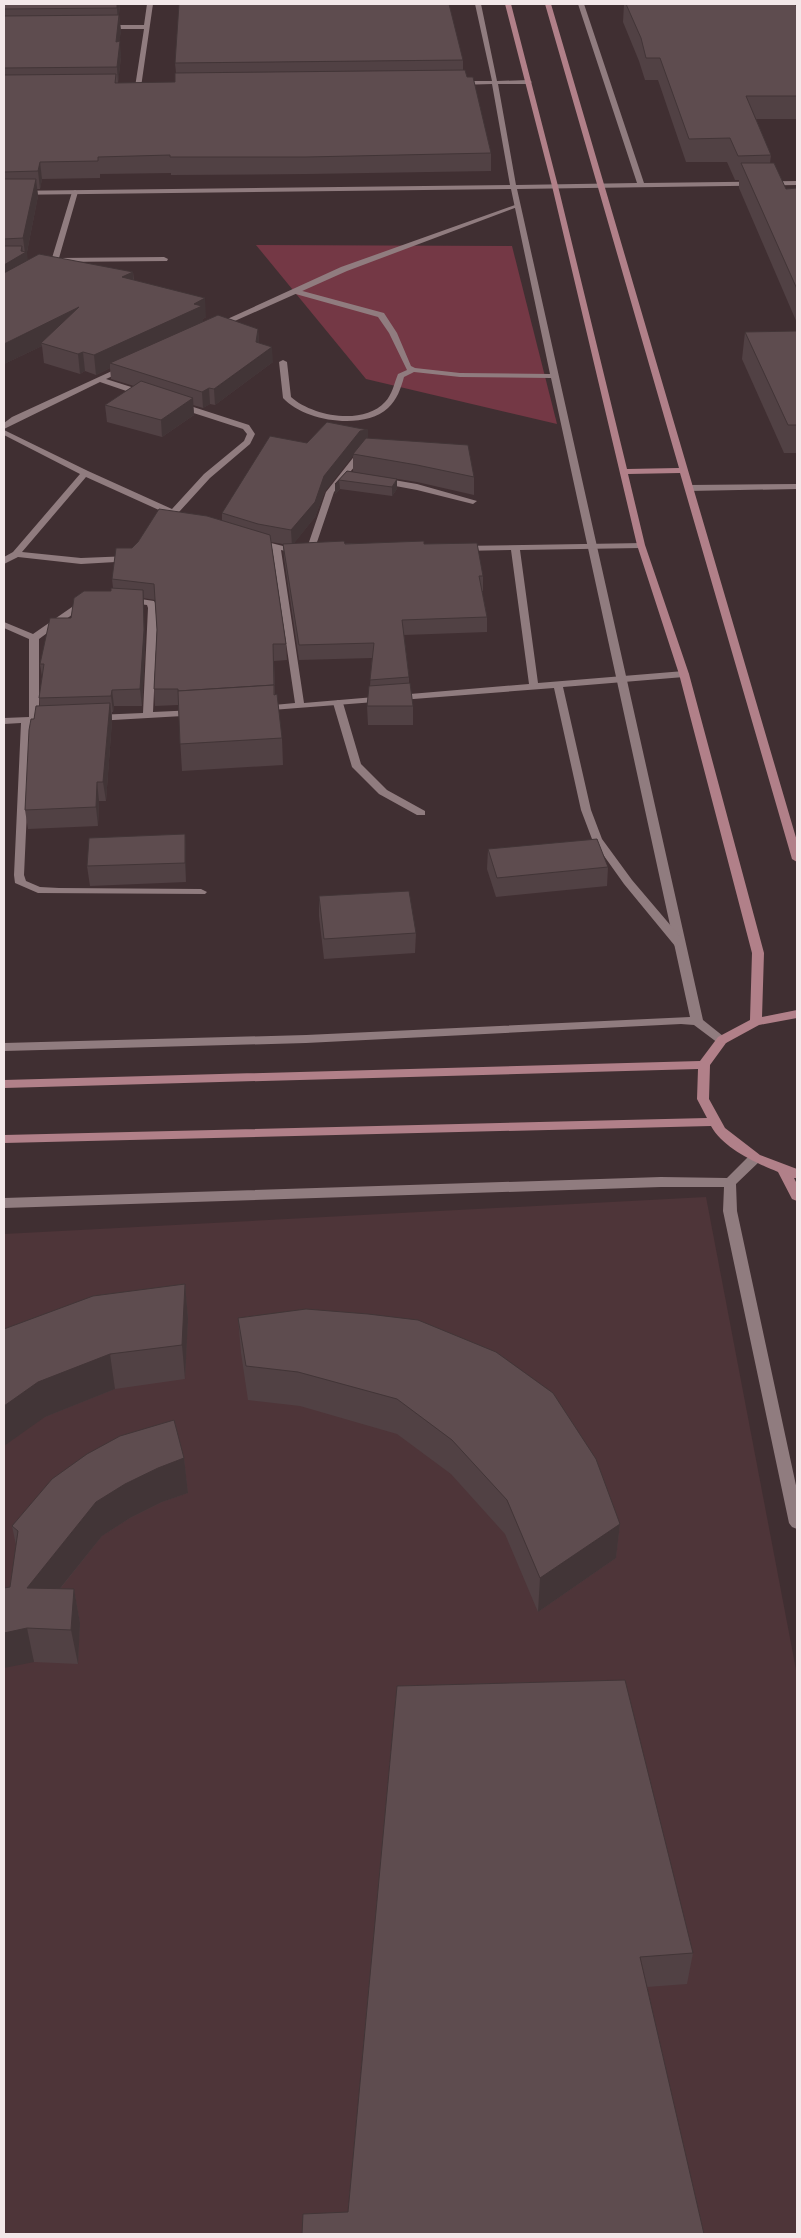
<svg xmlns="http://www.w3.org/2000/svg" width="801" height="2238" font-family="'Libre Baskerville',serif">
	<rect width="100%" height="100%" fill="#402f32"/>
	<!-- built -->
	<path fill="#4e3539" d="M706 1197 797 1675V2234H4V1234Z"/>
	<!-- green -->
	<path fill="#743845" d="M256 245 512 246 557 424 366 379Z"/>
	<g fill="none" stroke-linecap="round" stroke-linejoin="round">
		<!-- lane -->
		<g fill="#907c7f" fill-rule="evenodd">
			<path d="M147 4H153L141 87 138 89 135 87 144 29H104L101 27 104 25H144Z"/>
			<path d="M475 4H481L497 81 529 80 532 82 529 84H498L516 185 637 183 578 4H584L644 183 797 181V185L517 189 703 1020 728 1040 726 1043H718L694 1025 681 1024 306 1043 4 1051V1043L306 1035 690 1017 551 378 460 377 414 372 404 377C401 388 397 400 388 408 363 431 304 421 283 398L279 362 283 360 287 362 291 397C312 416 363 426 385 402 392 395 394 384 398 374L407 370 389 333 378 317 292 293 291 291 295 289 384 313 397 333 411 366 415 368 460 373 550 374 511 189 4 195V191L510 185 492 84 459 85 456 83 459 81H492Z"/>
			<path d="M797 484V489L689 491 685 488 689 485Z"/>
			<path d="M338 700 343 703 361 764 387 790 425 811V815H417L379 794 352 767 333 703Z"/>
		</g>
		<!-- street -->
		<g fill="#907c7f" fill-rule="evenodd">
			<path d="M75 190 78 192 59 258 164 257 168 259 167 261 57 262 52 266H46V262L52 258 72 192Z"/>
			<path d="M515 205 520 206 347 271 219 328 212 326 341 267Z"/>
			<path d="M125 365 129 367 128 369 106 379 147 392V396H141L100 382 4 429V423L12 417Z"/>
			<path d="M175 403H181L249 425 255 434 250 444 210 478 179 512 185 514V518L170 515 86 477 22 552 81 558 130 556 134 559 133 561 81 564 18 557 4 564V557L13 552 80 474 4 435V430L88 471 172 509 204 474 244 441 247 434 243 429 175 407Z"/>
			<path d="M360 449 367 451 334 492 314 551 307 553 306 551 326 492Z"/>
			<path d="M382 478 417 484 477 501 473 504 417 490 379 483 378 481Z"/>
			<path d="M255 539 303 551 299 554 281 550 304 703 529 684 511 550 461 551 458 550V546L644 543V547L641 548 520 550 538 683 684 671 689 674 684 677 563 687 591 810 602 839 632 880 683 940 685 943 683 946H675L624 884 592 839 581 810 554 688 259 711 258 709 263 706 295 703 272 548 252 544 251 542Z"/>
			<path d="M127 597 154 601 158 608 153 712 196 710 200 711V715L96 721 91 718 96 715 143 713 148 608 147 605 124 602V598Z"/>
			<path d="M85 598 88 599V603L39 639V716H46L51 719 46 722 31 723 24 875 26 881 40 887 59 888 201 889 207 892 205 894 38 893 15 883 14 875 21 723 4 724V718L29 717V639L4 628V622L33 634Z"/>
			<path d="M755 1154 761 1158 760 1161 736 1184 737 1211 797 1490V1529L792 1527 789 1523 723 1211 724 1187H661L4 1208V1198L661 1177 727 1178 750 1155Z"/>
		</g>
		<!-- secondary -->
		<path fill="#b18089" fill-rule="evenodd" d="M505 4H511L558 186 627 469 679 468 545 4H551L797 841V862L792 859 680 473 628 474 645 545 689 674 764 953 762 1017 797 1010V1018L759 1025 726 1043 710 1065 709 1099 725 1128 760 1155 797 1169V1178H794L797 1184V1201L792 1199 778 1172C756 1163 723 1148 711 1126L4 1143V1135L707 1118 697 1099 698 1069 4 1088V1080L700 1061 718 1037 750 1020 752 953 679 674 637 545 552 186Z"/>
	</g>
	<!-- wall -->
	<g fill="#514144">
		<path d="M4 4H120L119 15 121 31 119 41 121 57 118 83 175 82 176 73 175 63 463 60V70L467 77 491 153V171L307 174 171 175V173L100 174V178L42 179 40 189H37L38 196 27 252V260L133 272 134 280 206 317 203 319V322L258 329 259 343 273 362 215 405 210 404 203 408 193 405 194 415 162 437 107 422 105 405 134 386 111 379 110 368 96 375 85 371 80 374 44 363 42 346 4 364Z"/>
		<path d="M624 4 797 7V119H756L771 155 770 163 786 189 797 188V323L739 188V180H735L727 162H686L658 80H645L639 61 623 22Z"/>
		<path d="M797 331V453H784L742 359 745 332Z"/>
		<path d="M368 430V438L474 477V495L417 482 353 472V455L325 491 315 517 294 543 424 544 483 576V591H482L487 617V632L404 635 409 677V683L413 706V725H368L367 706 370 686 372 658 299 660 284 558 283 544 271 542 286 644 287 660 274 661 275 695 282 738 283 765 182 771 178 705 155 706 154 689 157 630 155 600 143 598 145 646 142 706H114L113 712H112V721L106 801H99L98 826 28 829 25 810 34 719 40 706 39 698 42 677 40 664 71 618 111 591 113 588 112 579 132 548 222 520V513L307 443Z"/>
		<path d="M347 471 397 489 392 496 340 489 335 494V484Z"/>
		<path d="M185 834 186 853V882L90 886 87 866Z"/>
		<path d="M488 849 608 867 607 886 496 897 487 869Z"/>
		<path d="M319 896 416 933 415 953 324 959 319 916Z"/>
		<path d="M185 1284 188 1319 185 1379 115 1389 45 1417Z"/>
		<path d="M306 1309 620 1524 616 1558 538 1612 505 1534 451 1474 397 1434 300 1406 248 1400 241 1353 238 1318Z"/>
		<path d="M184 1458 188 1493 162 1502 130 1518 102 1536 60 1589H74L80 1623 78 1664 34 1662 10 1587 16 1545 12 1526Z"/>
		<path d="M397 1686 693 1953 687 1984 647 1987 348 2212Z"/>
	</g>
	<!-- shaded-wall -->
	<g fill="#423537">
		<path d="M117 4H120L118 23 117 8Z"/>
		<path d="M119 15 121 31 117 58 116 42Z"/>
		<path d="M120 41 121 57 118 83 117 67Z"/>
		<path d="M40 162 42 179 40 189 38 171Z"/>
		<path d="M36 179 38 196 27 252 29 270 4 285V265L21 251 22 246 23 254 25 253 23 238Z"/>
		<path d="M133 272 134 290 122 277Z"/>
		<path d="M205 298 206 317 203 319V325L110 363V368L96 375 94 355 194 304Z"/>
		<path d="M79 307 41 343 42 346 4 364V344Z"/>
		<path d="M258 329 259 344 256 342Z"/>
		<path d="M272 347 273 362 215 405 214 389Z"/>
		<path d="M83 352 85 371 80 374 78 354Z"/>
		<path d="M209 388 210 404 203 408 202 392Z"/>
		<path d="M193 398 194 415 162 437 161 420Z"/>
		<path d="M368 430V444L361 446 325 491 315 517 292 546 291 530 324 476 360 431Z"/>
		<path d="M397 479V489L392 496V487Z"/>
		<path d="M339 480 340 489 335 494V484Z"/>
		<path d="M143 590 144 607 145 646 142 706 140 689Z"/>
		<path d="M112 690 114 706 113 712 111 696Z"/>
		<path d="M110 703 112 721 106 801 103 782Z"/>
		<path d="M97 782 99 801 98 826 96 807Z"/>
		<path d="M185 834 186 853V882L185 863Z"/>
		<path d="M185 1284 188 1319 185 1379 182 1345Z"/>
		<path d="M110 1354 115 1389 45 1417 4 1446V1406L38 1382Z"/>
		<path d="M184 1458 188 1493 162 1502 130 1518 102 1536 34 1621 27 1588 96 1502 125 1484 158 1468Z"/>
		<path d="M620 1524 616 1558 538 1612 540 1578Z"/>
		<path d="M74 1589 80 1623 78 1664 71 1630Z"/>
		<path d="M27 1628 34 1662 4 1668V1633Z"/>
	</g>
	<!-- building -->
	<g fill="#5e4c4f" stroke="#423537">
		<path d="M4 4H117V8L4 9Z"/>
		<path d="M179 4H449L463 60 175 63Z"/>
		<path d="M626 4H795L797 7V96H746L771 155 738 156 730 138 689 139 660 58H646L641 38Z"/>
		<path d="M119 15 116 42 120 41 117 67 4 68V16Z"/>
		<path d="M465 70 467 77H473L491 153 306 157H170V155L98 157V161L40 162 38 171 4 172V75L116 74 115 83 175 82V73Z"/>
		<path d="M741 163H774L786 189 797 188V289Z"/>
		<path d="M4 179H36L23 238 4 239Z"/>
		<path d="M4 246H22L21 251 26 252 4 265Z"/>
		<path d="M39 254 133 272 122 277 205 298 194 304 202 306 94 355 83 352 78 354 41 343 79 307 4 344V273Z"/>
		<path d="M218 315 258 329 256 342 272 347 214 389 209 388 202 392 110 363Z"/>
		<path d="M797 331V425H788L745 332Z"/>
		<path d="M141 381 193 398 161 420 105 405Z"/>
		<path d="M327 422 368 430 360 431 324 476 315 502 291 530 258 524 222 513 270 436 307 443Z"/>
		<path d="M366 438 468 445 474 477 417 465 353 454Z"/>
		<path d="M347 471 397 479 392 487 339 480 335 484Z"/>
		<path d="M159 509 207 516 270 535 286 644H273L274 686V685L178 691V689H154L157 630 154 584 112 579 116 548H132L138 542Z"/>
		<path d="M344 541 345 544 424 541V544L477 543 483 576H479L487 617 402 620 409 677 370 680 374 643 299 645 283 544Z"/>
		<path d="M111 588 143 590 144 630 140 689 112 690 111 696 39 698 44 664H40L50 618H71L74 598 84 591H111Z"/>
		<path d="M410 683 413 706H367L369 686Z"/>
		<path d="M274 685V695L277 694 282 738 180 744 178 691Z"/>
		<path d="M110 703 103 782H97L96 807 25 810 29 730 31 719H34L36 706Z"/>
		<path d="M185 834V863L87 866 89 838Z"/>
		<path d="M597 839 608 867 497 878 488 849Z"/>
		<path d="M409 891 416 933 324 939 319 896Z"/>
		<path d="M185 1284 182 1345 110 1354 38 1382 4 1406V1329L93 1296Z"/>
		<path d="M306 1309 368 1314 418 1320 496 1352 553 1393 596 1459 620 1524 540 1578 507 1500 452 1440 397 1399 298 1372 246 1366 238 1318Z"/>
		<path d="M174 1420 184 1458 158 1468 125 1484 96 1502 27 1588 74 1589 71 1630 27 1628 4 1633V1588L10 1587 18 1531 12 1526 52 1479 87 1454 120 1436Z"/>
		<path d="M625 1680 693 1953 640 1957 704 2234H302L303 2214 348 2212 397 1686Z"/>
	</g>
	<!-- border -->
	<rect width="801" height="2238" fill="none" stroke="#f3e8e9" stroke-width="10"/>
</svg>
